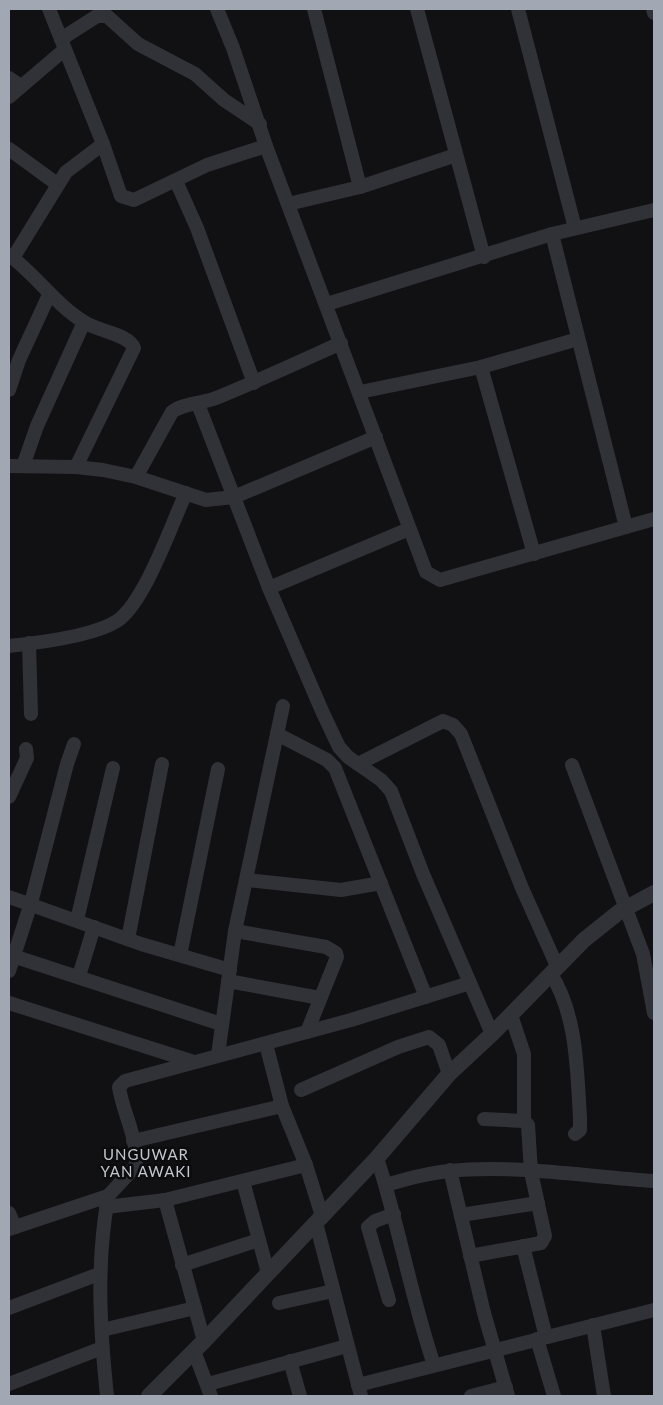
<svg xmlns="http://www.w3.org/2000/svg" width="663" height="1405" font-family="Lato,sans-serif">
	<rect width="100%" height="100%" fill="#111012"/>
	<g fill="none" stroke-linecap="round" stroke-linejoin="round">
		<!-- minor -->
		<g stroke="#313237" stroke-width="14">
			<path d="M49 9 103 144 121 196 134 200 207 165 266 146"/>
			<path d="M217 9 233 48 266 146 426 572 440 580 654 519"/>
			<path d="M314 9 360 187"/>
			<path d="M417 9 484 257"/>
			<path d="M518 9 575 228"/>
			<path d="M653 9 654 13"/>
			<path d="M61 39 97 16H107L138 44 195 74 224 100 260 124"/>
			<path d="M9 78 21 86"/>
			<path d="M9 97 64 50"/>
			<path d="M9 149 57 184"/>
			<path d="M176 181 197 228 254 383"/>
			<path d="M288 204 360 187 456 155"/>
			<path d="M552 234 626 527"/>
			<path d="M9 255C36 275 55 304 84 322 97 331 129 334 134 348L76 467"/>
			<path d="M13 258 66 172 103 144"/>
			<path d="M327 304 552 234 654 210"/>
			<path d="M481 367 534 554"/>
			<path d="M9 390 19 360 49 295"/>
			<path d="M360 392 481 367 578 339"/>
			<path d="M198 404 269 588 322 711 339 747 348 757 381 780 391 791 423 874 492 1034"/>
			<path d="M9 466 76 467 103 470 136 477 206 500 234 497 376 437"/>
			<path d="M23 466 37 426 84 322"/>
			<path d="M136 477 172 412C181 404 203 403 216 398 258 381 299 362 341 343"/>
			<path d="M269 588 409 529"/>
			<path d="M29 643 31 714"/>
			<path d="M9 646C37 643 94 636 117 621 145 602 171 525 186 493"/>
			<path d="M277 734 327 760 335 768 426 997"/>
			<path d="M358 764 443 721 453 725 461 734 522 888 557 966"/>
			<path d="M572 765 643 954 654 1013"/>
			<path d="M9 797 27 758 26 749"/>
			<path d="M247 880 341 890 381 883"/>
			<path d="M9 897 141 944 230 970"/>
			<path d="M77 920 113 768"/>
			<path d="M235 931 326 947 336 953 337 957 307 1032"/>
			<path d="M128 939 162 764"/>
			<path d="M180 955 218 769"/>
			<path d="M13 956 221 1024"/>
			<path d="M9 971 31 903 67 764 74 744"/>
			<path d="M551 974C577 1015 577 1070 580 1118V1130L575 1134"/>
			<path d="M79 976 94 927"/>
			<path d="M228 981 320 998"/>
			<path d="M9 1003 194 1062"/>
			<path d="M511 1015 524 1054V1121"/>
			<path d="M266 1044 282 1106 306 1165 322 1216"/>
			<path d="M218 1055 235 931 283 706"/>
			<path d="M301 1090 398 1047 429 1037 439 1045 449 1074"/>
			<path d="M133 1141 282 1106"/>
			<path d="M377 1158C399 1226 411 1297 434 1365"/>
			<path d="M450 1170 484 1313 508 1396"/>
			<path d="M243 1181 268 1273"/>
			<path d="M386 1185C406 1179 427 1173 449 1171 515 1164 588 1177 654 1181"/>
			<path d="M165 1200 204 1341"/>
			<path d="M106 1207 165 1200 306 1165"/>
			<path d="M9 1213 15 1227"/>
			<path d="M461 1215 538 1203"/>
			<path d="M316 1223 361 1396"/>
			<path d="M9 1229 108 1196 135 1167C141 1145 122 1111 119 1087L125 1081 351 1020 470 983"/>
			<path d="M523 1246 546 1337"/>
			<path d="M470 1256 541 1243 545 1236 531 1172 528 1125 524 1121 484 1119"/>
			<path d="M182 1265 259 1240"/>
			<path d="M389 1300 368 1227 375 1221 394 1214"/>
			<path d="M279 1303 333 1291"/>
			<path d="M9 1308 99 1274"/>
			<path d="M593 1325 604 1396"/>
			<path d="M102 1330 195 1308"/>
			<path d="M537 1339 554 1396"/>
			<path d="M194 1351 211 1396"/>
			<path d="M290 1361 300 1396"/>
			<path d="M9 1384 102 1348"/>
			<path d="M208 1384 347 1346"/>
			<path d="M358 1385 654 1310"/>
			<path d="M107 1396C100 1329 96 1264 108 1198"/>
			<path d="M471 1396 506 1387"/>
		</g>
		<!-- tertiary -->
		<path stroke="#313237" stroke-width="16" d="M149 1396 204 1341 377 1158 449 1074 492 1034 584 940 619 912 654 893"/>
	</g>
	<g text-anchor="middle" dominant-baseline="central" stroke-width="5" stroke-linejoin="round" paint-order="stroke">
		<!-- neighbourhood labels -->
		<g font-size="15" letter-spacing="1" fill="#c2c6cf" stroke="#0c0c0d">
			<text x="146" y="1154">UNGUWAR<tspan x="146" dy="17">YAN AWAKI</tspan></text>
		</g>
	</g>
	<!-- border -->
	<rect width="663" height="1405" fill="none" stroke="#a1a7b3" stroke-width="20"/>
</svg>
